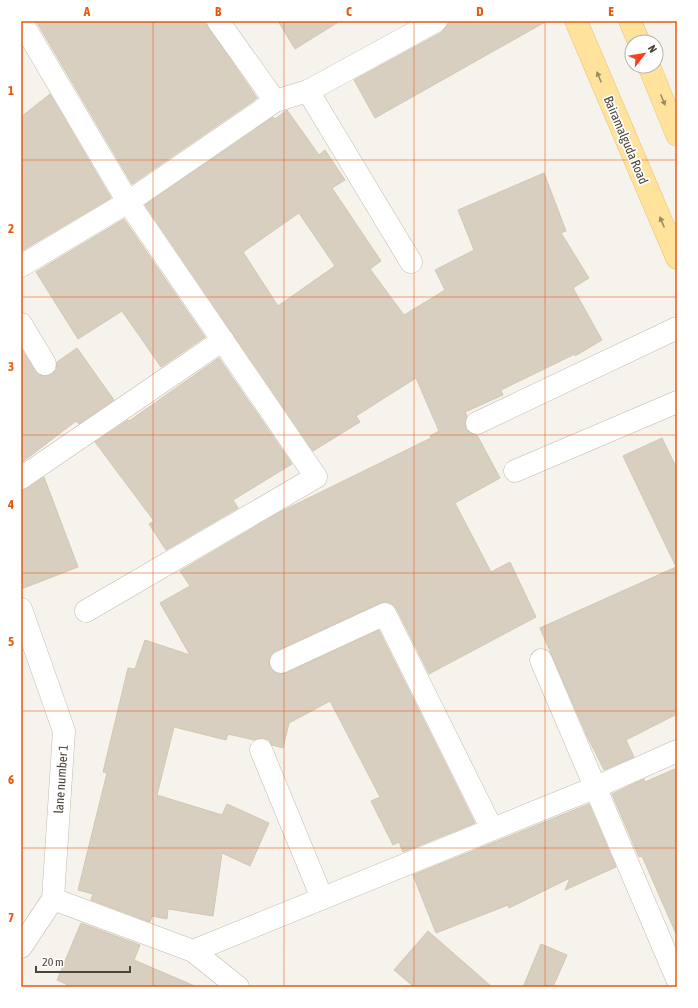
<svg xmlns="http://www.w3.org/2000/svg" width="698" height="1008" font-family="'Asap Condensed',sans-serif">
	<rect width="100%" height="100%" fill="#f6f3ec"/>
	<!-- building -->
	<g fill="#d8cfc1" stroke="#d3c7b4" fill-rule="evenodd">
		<path d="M36 21H204L257 98 132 184Z"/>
		<path d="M278 21H340L295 49Z"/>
		<path d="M453 21H547L375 118 354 80 442 32 448 24Z"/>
		<path d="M50 94 111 198 23 250 21 248V117Z"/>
		<path d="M287 110 319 155 325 150 345 180 332 188 381 261 370 269 404 315 445 290 435 270 474 250 458 210 544 173 566 231 561 233 589 278 573 288 602 340 575 356V354L501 390 503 395 465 412 467 416 465 422 466 429 470 433 477 435 500 478 455 503 491 572 510 562 536 617 429 674 396 608 392 604 386 602 380 603 276 651 271 654 269 660 270 667 274 672 279 674 286 673 379 630 475 823 403 852 399 842 393 845 371 801 380 797 330 701 289 723 283 748 272 745 269 740 263 738 254 740 228 734 226 740 174 727 157 795 222 815 227 804 269 823 250 866 222 853 213 916 168 909 167 919 152 916 150 922 91 900 93 894 78 890 107 773 103 772 128 668 135 669 145 640 190 655 160 603 190 586 180 571 280 512 431 438 430 436 439 431 416 378 356 416 360 422 313 451 145 205 273 117 275 119ZM299 213 335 266 278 306 243 252Z"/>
		<path d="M124 219 205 337 161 367 122 311 78 339 36 272Z"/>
		<path d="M21 348 35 371 39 375 45 376 52 374 56 370 57 362 77 348 114 400 79 424 76 421 21 463Z"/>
		<path d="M219 358 292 464 233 500 238 508 166 550 149 524 154 521 95 442 128 420 129 421Z"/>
		<path d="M662 438 677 469V714L626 740 634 757 604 770 587 736 540 628 676 567 623 456Z"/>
		<path d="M44 477 78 567 21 589V490L28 488Z"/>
		<path d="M677 768V936L642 856 639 857 612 794 644 779 645 782Z"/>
		<path d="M589 804 616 867 565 890 570 878 509 908 508 905 436 933 413 875Z"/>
		<path d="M81 923 140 945 134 960 197 987H72L57 980Z"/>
		<path d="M428 931 492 987H414L394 970Z"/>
		<path d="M541 944 567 955 553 987H523Z"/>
	</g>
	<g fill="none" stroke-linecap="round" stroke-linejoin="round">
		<!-- minor casing -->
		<g stroke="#c2bbae" stroke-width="23">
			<g id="minor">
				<path d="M21 21 128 202 316 477 86 611"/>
				<path d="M218 21 275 101"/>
				<path d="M411 262 308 91 436 21"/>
				<path d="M21 266 128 202 275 101 308 91"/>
				<path d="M21 324 45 364"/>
				<path d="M477 423 677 328"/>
				<path d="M515 471 677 402"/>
				<path d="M21 478 223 340"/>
				<path d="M21 609 64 731 53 899 21 947"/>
				<path d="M541 660 677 979"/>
				<path d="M281 662 385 614 492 829"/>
				<path d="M261 750 322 898"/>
				<path d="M53 899 193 951 594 788 677 751"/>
				<path d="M193 951 238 987"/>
			</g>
		</g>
		<!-- major casing -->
		<g stroke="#e6c16a" stroke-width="23">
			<g id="major">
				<path d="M576 21 677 258"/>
				<path d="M630 21 639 42"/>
				<path d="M649 66 677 135"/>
			</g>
		</g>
		<!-- minor -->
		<use href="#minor" stroke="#fff" stroke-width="22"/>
		<!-- major -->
		<use href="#major" stroke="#ffe39c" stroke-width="22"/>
	</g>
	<!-- one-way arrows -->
	<defs><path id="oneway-solid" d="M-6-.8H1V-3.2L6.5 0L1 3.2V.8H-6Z"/></defs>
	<g fill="#9c8c66">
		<use href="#oneway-solid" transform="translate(599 77) rotate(-113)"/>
		<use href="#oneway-solid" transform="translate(663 100) rotate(68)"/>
		<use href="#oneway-solid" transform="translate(662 222) rotate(-113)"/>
	</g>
	<!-- grid -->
	<path fill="none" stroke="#e8590c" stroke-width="1" stroke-opacity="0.55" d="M153 21V987M284 21V987M414 21V987M545 21V987M21 160H677M21 297H677M21 435H677M21 573H677M21 711H677M21 848H677"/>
	<g text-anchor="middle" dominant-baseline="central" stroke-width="3.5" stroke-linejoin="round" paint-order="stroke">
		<!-- street labels -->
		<g font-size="13" fill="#4b4439" stroke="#fff">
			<text transform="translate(626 140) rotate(67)">Bairamalguda Road</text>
			<text transform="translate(61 779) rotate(-86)">lane number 1</text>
		</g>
	</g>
	<!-- border -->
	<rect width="698" height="1008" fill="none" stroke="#ffffff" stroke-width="44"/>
	<!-- north arrow -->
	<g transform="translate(644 54) rotate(59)"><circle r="19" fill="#ffffff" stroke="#b7b4b0"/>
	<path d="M0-3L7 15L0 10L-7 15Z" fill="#fc3f1d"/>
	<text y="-6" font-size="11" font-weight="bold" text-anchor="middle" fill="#4b4439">N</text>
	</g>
	<!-- scale -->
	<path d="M36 966v6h94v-6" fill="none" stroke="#4b4439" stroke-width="2"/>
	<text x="42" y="966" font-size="12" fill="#4b4439" stroke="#ffffff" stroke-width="3" paint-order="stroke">20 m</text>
	<rect x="22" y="22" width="654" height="964" fill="none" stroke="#e8590c" stroke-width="1.5"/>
	<g font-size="13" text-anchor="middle" font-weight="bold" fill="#e8590c">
		<text x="87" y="16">A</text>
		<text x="218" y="16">B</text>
		<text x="349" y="16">C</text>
		<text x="480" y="16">D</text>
		<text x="611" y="16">E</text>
		<text x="11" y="95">1</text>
		<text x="11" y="233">2</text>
		<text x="11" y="371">3</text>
		<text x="11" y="509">4</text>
		<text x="11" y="646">5</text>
		<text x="11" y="784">6</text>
		<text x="11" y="922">7</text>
	</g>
</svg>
